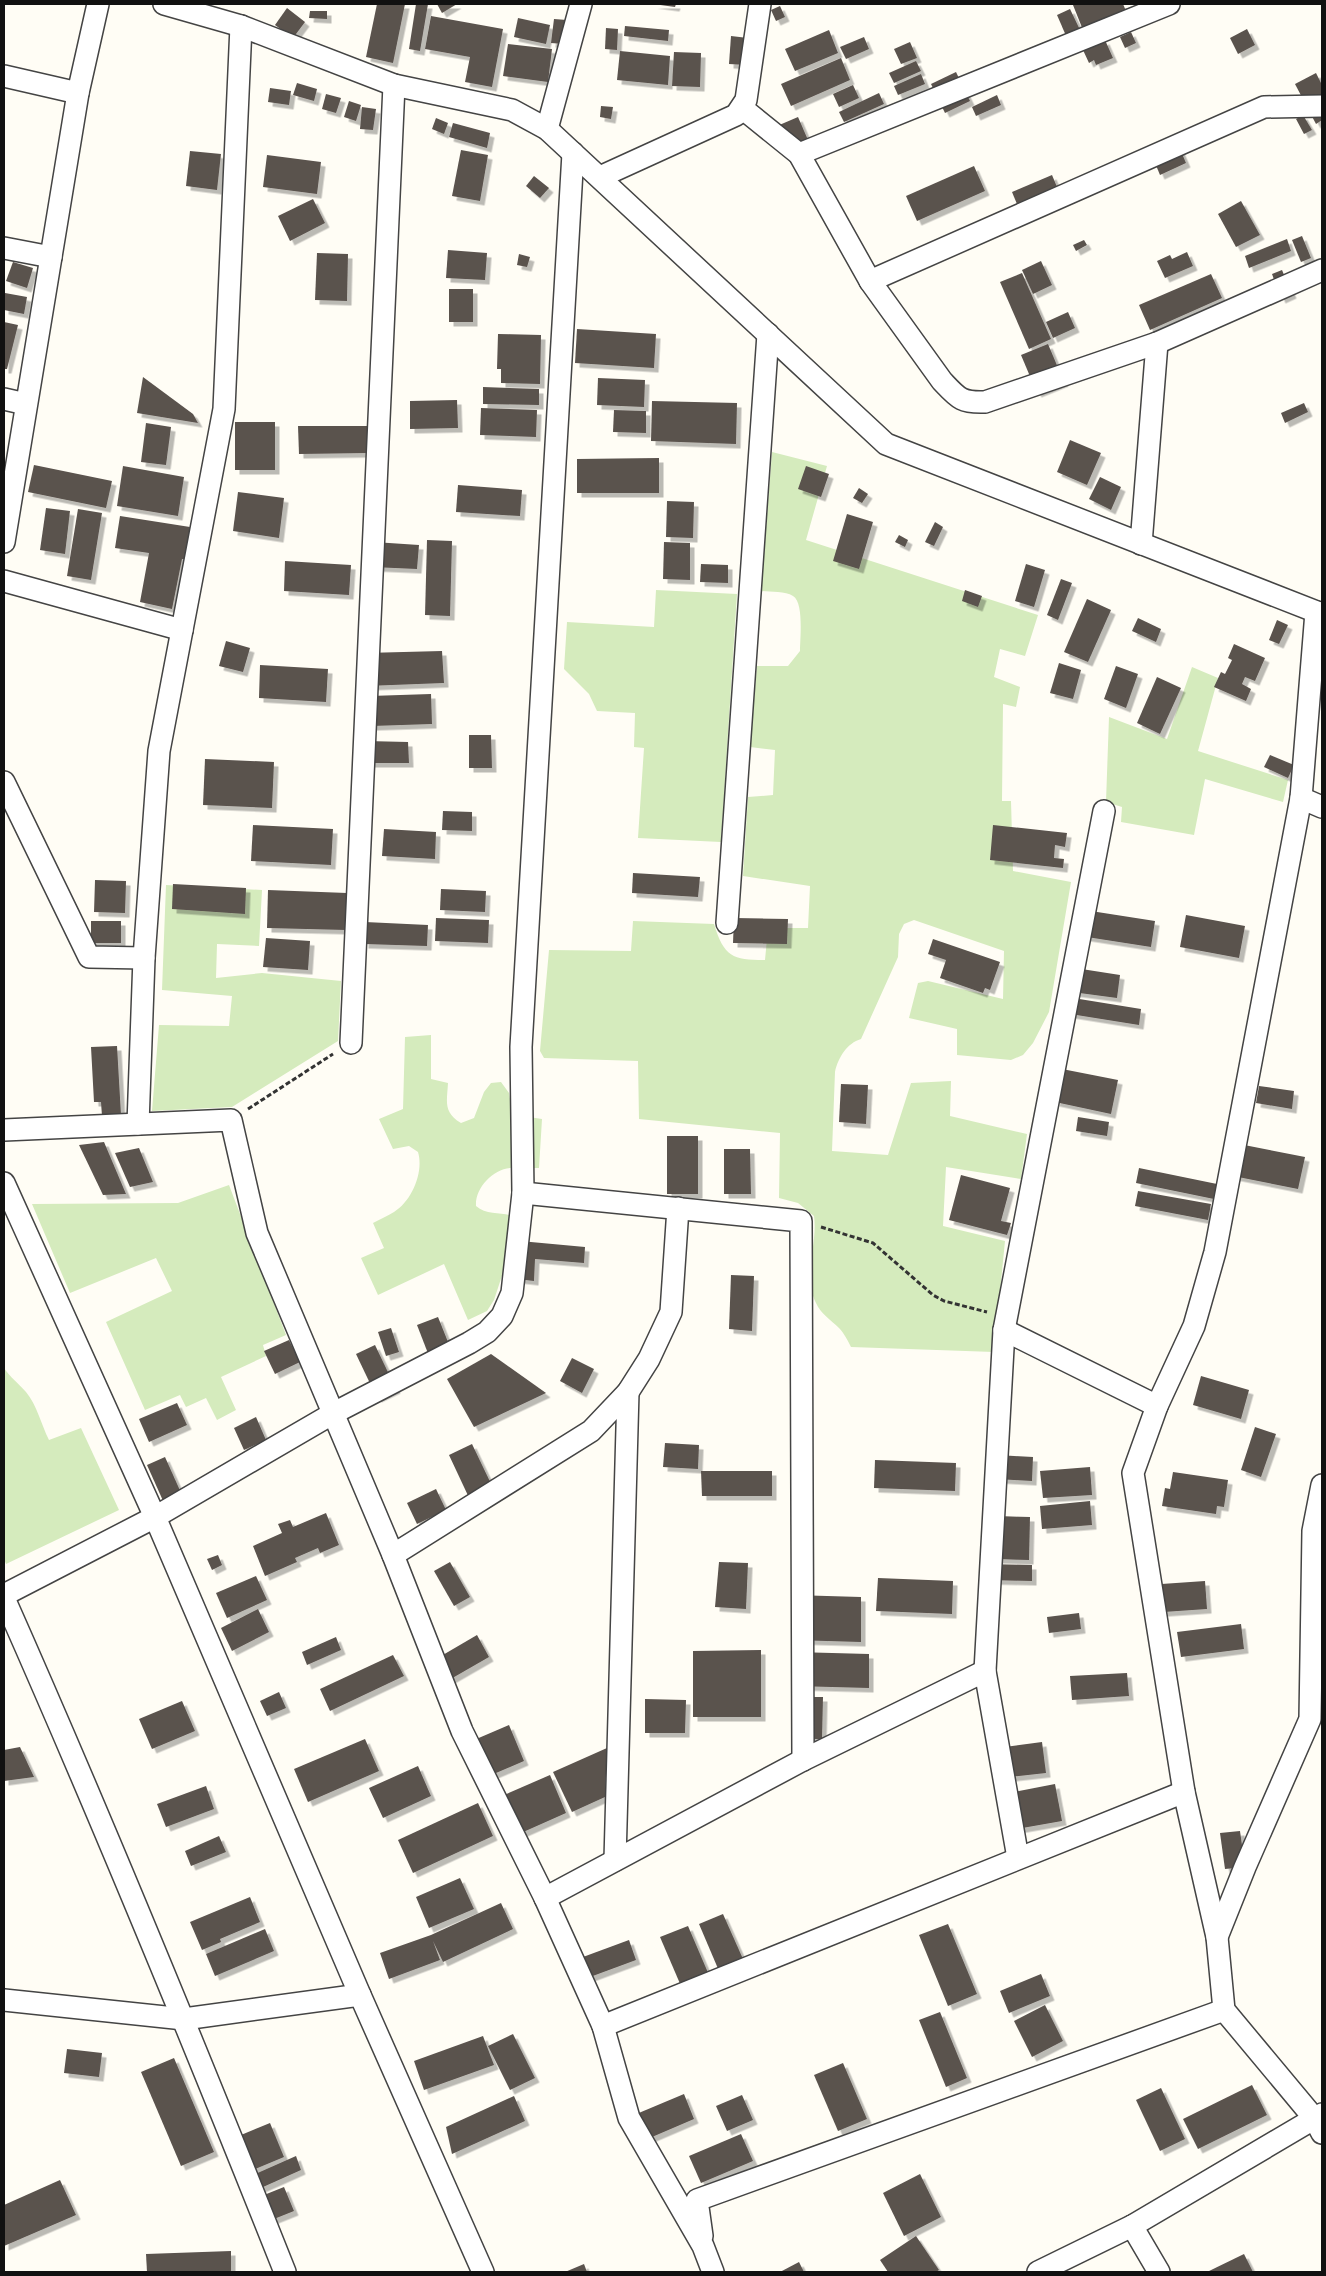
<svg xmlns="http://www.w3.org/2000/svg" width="1326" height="2276" font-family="Georgia,serif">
	<defs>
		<filter id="shadow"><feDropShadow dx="4.5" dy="4.5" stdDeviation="0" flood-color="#0004"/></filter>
	</defs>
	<rect width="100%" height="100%" fill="#fffdf5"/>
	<!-- green -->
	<g fill="#d5ebbd">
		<path d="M772 452 827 466 806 540 1038 615 1025 656 1000 649 994 677 1020 687 1016 707 1003 704 1002 801H1011L1013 871 1071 882 1049 1012 1033 1043 1023 1055 1011 1060 957 1055V1029L909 1018 918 983 928 981 1003 999 1004 951 914 920 904 924 899 934 898 957 861 1039C847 1043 838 1058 835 1072L832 1151 888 1155 911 1083 951 1081 950 1116 1027 1134 1021 1179 946 1167 943 1226 1005 1241 994 1352 851 1347C848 1341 844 1333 839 1328 831 1320 820 1313 816 1303 802 1274 818 1245 814 1216L798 1203 779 1198 780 1133 639 1119 638 1061 544 1058 540 1051 549 950 631 951 633 921 714 924C724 957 733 960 765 960L768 928H808L810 886 743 876 748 797 773 795 775 750 750 747 757 666H788L800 651C800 639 804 602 793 596 785 591 770 592 761 591Z"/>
		<path d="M656 590 737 594 721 842 638 838 644 748 634 747 635 713 597 711 589 694 564 669 567 622 654 627Z"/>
		<path d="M1192 667 1218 678 1198 751 1288 780 1283 802 1205 779 1194 835 1121 822 1122 807 1106 802 1109 717 1167 739Z"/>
		<path d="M166 885 262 890 259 946 217 944 216 978 262 973 341 981 338 1041 232 1107 152 1111 159 1025 229 1026 232 996 162 990Z"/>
		<path d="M431 1035V1079L448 1083C447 1102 443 1112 461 1123L474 1118 484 1092 491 1083 501 1082 509 1093 511 1105 529 1117 542 1119 539 1168C530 1168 520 1167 511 1168 493 1169 475 1188 476 1206 489 1218 509 1209 520 1221L494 1300 487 1311 468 1320 444 1264 378 1295 361 1258 384 1248 373 1223C380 1219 388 1216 394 1212 412 1201 424 1172 418 1152L409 1146 393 1149 379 1119 403 1109 405 1037Z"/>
		<path d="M229 1185 286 1335 263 1345 266 1356 221 1377 236 1410 217 1420 206 1398 186 1407 180 1395 145 1410 106 1322 172 1291 156 1258 70 1293 32 1204 178 1203Z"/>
		<path d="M4 1368C10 1377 18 1383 26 1392 37 1405 41 1424 49 1440L81 1428 119 1510 6 1564 4 1559Z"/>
	</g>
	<!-- building -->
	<g fill="#5a524d" filter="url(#shadow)">
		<path d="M377 4H405L393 63 366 57Z"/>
		<path d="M416 4H428L420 51 409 49Z"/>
		<path d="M437 4H457L442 13Z"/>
		<path d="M653 4H676L675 7Z"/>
		<path d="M1075 4H1123L1126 11 1083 30 1073 5Z"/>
		<path d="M780 6 785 17 776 21 771 10Z"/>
		<path d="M287 8 305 22 293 38 275 25Z"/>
		<path d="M1070 9 1081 32 1067 38 1057 15Z"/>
		<path d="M310 11H327V19L309 18Z"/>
		<path d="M431 16 503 29 492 87 465 82 470 57 425 49Z"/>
		<path d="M518 18 550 25 546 44 514 37Z"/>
		<path d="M554 19 567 20 564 44 551 43Z"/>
		<path d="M625 26 669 30 668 41 624 36Z"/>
		<path d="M606 28 618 29 617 50 605 49Z"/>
		<path d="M1247 29 1255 45 1238 54 1230 38Z"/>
		<path d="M829 30 838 53 795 71 785 49Z"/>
		<path d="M1131 32 1136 43 1125 48 1120 37Z"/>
		<path d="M731 36 748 38 747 65 729 64Z"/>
		<path d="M864 37 869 49 846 59 840 47Z"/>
		<path d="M1105 40 1113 58 1096 65 1094 60 1089 63 1083 50Z"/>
		<path d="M910 42 917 58 901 64 894 49Z"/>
		<path d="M508 44 552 49 548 82 503 76Z"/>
		<path d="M620 51 670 56 668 85 617 80Z"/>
		<path d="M674 52 701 53 700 87 672 86Z"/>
		<path d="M841 58 850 80 791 106 781 84Z"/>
		<path d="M916 61 921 71 894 83 889 73Z"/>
		<path d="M956 72 970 101 945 113 931 84Z"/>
		<path d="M1316 73 1322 85V120L1316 124 1295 84Z"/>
		<path d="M921 74 925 84 898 95 894 86Z"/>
		<path d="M297 83 317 89 314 101 293 95Z"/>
		<path d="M853 85 859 98 839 107 833 94Z"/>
		<path d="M270 88 291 91 289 105 268 102Z"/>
		<path d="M879 93 884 104 844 122 839 112Z"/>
		<path d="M326 94 341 98 336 113 322 109Z"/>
		<path d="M997 95 1001 105 976 116 972 107Z"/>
		<path d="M349 101 361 105 356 121 344 117Z"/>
		<path d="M601 106 613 107 611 119 600 117Z"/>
		<path d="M362 107 376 109 373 130 360 129Z"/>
		<path d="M1303 115 1312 130 1304 134 1296 119Z"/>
		<path d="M798 117 808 140 787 150 777 126Z"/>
		<path d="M436 118 448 123 444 134 432 129Z"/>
		<path d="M453 123 490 133 487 148 449 137Z"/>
		<path d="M1174 135 1186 163 1160 175 1148 146Z"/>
		<path d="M461 150 488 155 480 201 452 196Z"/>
		<path d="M190 151 221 154 217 190 186 186Z"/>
		<path d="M267 155 321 162 317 194 263 187Z"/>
		<path d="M974 166 985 191 917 221 906 196Z"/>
		<path d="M1052 175 1062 199 1022 216 1012 192Z"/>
		<path d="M534 176 549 188 540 198 526 186Z"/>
		<path d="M313 199 325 223 290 241 278 216Z"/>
		<path d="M1241 201 1260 235 1236 247 1218 214Z"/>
		<path d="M1302 236 1311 258 1301 262 1292 240Z"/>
		<path d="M1287 239 1291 251 1249 268 1245 256Z"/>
		<path d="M1084 240 1087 245 1076 251 1073 245Z"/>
		<path d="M448 250 487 253 485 280 446 278Z"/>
		<path d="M1187 252 1193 266 1165 278 1157 261 1170 255 1172 259Z"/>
		<path d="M317 253 348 254 347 301 315 300Z"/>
		<path d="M519 254 530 257 527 267 517 265Z"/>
		<path d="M1041 261 1052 285 1033 294 1022 270Z"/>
		<path d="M13 262 33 268 27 288 6 281Z"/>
		<path d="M1282 270 1292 294 1281 299 1272 274Z"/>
		<path d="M1022 273 1051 339 1029 349 1000 282Z"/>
		<path d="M1211 274 1222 298 1150 330 1139 305Z"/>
		<rect x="449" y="289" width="24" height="33"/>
		<path d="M5 293 27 297 24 314 4 310Z"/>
		<path d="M1068 312 1075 328 1053 338 1046 322Z"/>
		<path d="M4 322 18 325 7 369H4Z"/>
		<path d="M577 329 656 334 654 368 575 363Z"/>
		<path d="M498 334 541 335 540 384 501 383V369H497Z"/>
		<path d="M1048 344 1064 382 1037 393 1021 355Z"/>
		<path d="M143 377 193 414 198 423 137 413Z"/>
		<path d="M598 378 645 380 644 407 597 405Z"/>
		<path d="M483 387 539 389V405L483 404Z"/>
		<path d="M457 400 458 428 410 429V401Z"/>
		<path d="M652 401 737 403 736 444 651 441Z"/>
		<path d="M1304 403 1308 412 1285 423 1281 413Z"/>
		<path d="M481 408 537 410 536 437 480 435Z"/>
		<path d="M614 410 646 411V433L613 432Z"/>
		<rect x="235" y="422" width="40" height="48"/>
		<path d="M146 423 171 427 166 465 141 462Z"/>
		<path d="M298 426H369V453L299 454Z"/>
		<path d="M1070 440 1101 453 1087 485 1057 472Z"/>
		<path d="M659 458V493H577V459Z"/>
		<path d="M34 465 112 481 106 508 28 492Z"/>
		<path d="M123 466 184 477 178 516 117 506Z"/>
		<path d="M806 466 829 474 821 497 798 489Z"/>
		<path d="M1100 477 1121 487 1111 510 1089 499Z"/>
		<path d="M458 485 522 490 520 516 456 512Z"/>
		<path d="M859 488 868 494 862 503 853 498Z"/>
		<path d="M238 492 284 498 279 538 233 531Z"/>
		<path d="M667 501 694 502 693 538 666 537Z"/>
		<path d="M46 508 70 511 65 554 40 550Z"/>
		<path d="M78 509 102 513 91 580 67 576Z"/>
		<path d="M847 514 873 522 859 569 833 561Z"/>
		<path d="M120 516 190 527 185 559H182L172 609 140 602 149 553 115 548Z"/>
		<path d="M935 522 943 527 934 546 925 542Z"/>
		<path d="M899 535 908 540 905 547 895 542Z"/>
		<path d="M427 540 452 541 450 616 425 615Z"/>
		<path d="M374 542 419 545 417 569 372 567Z"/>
		<path d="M664 542 690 543V580L663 579Z"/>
		<path d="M285 561 351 565 349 595 284 591Z"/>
		<path d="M701 564 728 565V583L700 582Z"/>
		<path d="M1026 564 1045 570 1034 607 1015 601Z"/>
		<path d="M1061 579 1072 583 1058 620 1047 615Z"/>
		<path d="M965 590 982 596 978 607 962 601Z"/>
		<path d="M1087 599 1111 610 1088 662 1064 652Z"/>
		<path d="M1138 618 1161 629 1156 642 1132 631Z"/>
		<path d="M1277 620 1288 625 1279 644 1269 640Z"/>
		<path d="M226 641 250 648 243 672 219 666Z"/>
		<path d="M1234 644 1265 658 1255 681 1245 677 1242 684 1251 689 1246 701 1214 687 1221 672 1225 674 1232 660 1228 658Z"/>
		<path d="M442 651 444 683 366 686 365 653Z"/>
		<path d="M1059 663 1081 670 1073 699 1050 693Z"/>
		<path d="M260 665 328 669 326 702 259 698Z"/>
		<path d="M1116 666 1138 674 1126 708 1104 699Z"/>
		<path d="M1157 677 1181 688 1160 734 1137 723Z"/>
		<path d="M431 694 432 724 372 726 370 696Z"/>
		<path d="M469 735H491L492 768H469Z"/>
		<path d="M366 741 408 742 409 763H366Z"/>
		<path d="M1270 755 1294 765 1288 778 1264 767Z"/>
		<path d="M205 759 274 762 272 808 203 805Z"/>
		<path d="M443 811 472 812V831L442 830Z"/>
		<path d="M253 825 333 829 331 865 251 861Z"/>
		<path d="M993 825 1067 833 1065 847 1055 845 1054 858 1064 859 1063 868 990 860Z"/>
		<path d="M384 829 436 832 435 859 382 856Z"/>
		<path d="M633 873 700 877 698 897 632 893Z"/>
		<path d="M95 880 126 881 125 913 94 912Z"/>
		<path d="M173 884 246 888 245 914 172 909Z"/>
		<path d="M441 889 486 891 485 912 440 910Z"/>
		<path d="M268 890 347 893 346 930 267 928Z"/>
		<path d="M1078 909 1155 921 1151 947 1074 935Z"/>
		<path d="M1186 915 1245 926 1239 958 1180 947Z"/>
		<path d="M436 918 489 920 488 943 435 941Z"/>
		<path d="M734 918 788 919 787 944 733 943Z"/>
		<rect x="91" y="921" width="30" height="22"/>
		<path d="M365 922 428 925 427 946 364 944Z"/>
		<path d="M266 938 310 941 308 970 263 967Z"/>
		<path d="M933 939 1000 962 990 990 985 988 983 993 940 978 946 960 928 954Z"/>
		<path d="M1075 968 1120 975 1117 998 1072 992Z"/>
		<path d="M1067 997 1141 1009 1139 1025 1064 1013Z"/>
		<path d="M117 1046 121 1115 102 1116 101 1102H94L91 1047Z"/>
		<path d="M1062 1069 1118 1080 1111 1114 1055 1102Z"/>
		<path d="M841 1084 868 1085 866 1124 839 1122Z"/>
		<path d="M1259 1086 1294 1091 1292 1109 1256 1103Z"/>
		<path d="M1078 1117 1109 1122 1107 1136 1076 1131Z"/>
		<rect x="667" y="1136" width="31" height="58"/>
		<path d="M104 1142 126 1194 103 1195 79 1145Z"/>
		<path d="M1229 1142 1305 1157 1298 1189 1223 1174Z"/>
		<path d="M139 1148 153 1182 130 1187 115 1153Z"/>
		<path d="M724 1149H750L751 1194H724Z"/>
		<path d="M1139 1168 1217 1184 1214 1199 1136 1183Z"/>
		<path d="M961 1175 1010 1188 1001 1221 1011 1223 1007 1235 949 1220Z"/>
		<path d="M1138 1191 1211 1204 1208 1220 1135 1206Z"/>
		<path d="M520 1241 585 1247 584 1263 535 1259 534 1281 517 1279Z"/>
		<path d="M731 1275 754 1276 752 1331 729 1329Z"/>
		<path d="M438 1317 450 1347 429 1356 417 1325Z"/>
		<path d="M391 1328 399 1352 386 1356 378 1332Z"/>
		<path d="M289 1340 300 1362 275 1374 264 1351Z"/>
		<path d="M375 1345 396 1389 377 1398 356 1354Z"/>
		<path d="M491 1354 546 1393 474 1427 447 1379Z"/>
		<path d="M572 1358 594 1369 582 1393 560 1381Z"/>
		<path d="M1201 1376 1249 1390 1241 1419 1193 1405Z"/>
		<path d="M177 1403 187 1425 149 1442 139 1419Z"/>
		<path d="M256 1417 266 1440 244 1450 234 1428Z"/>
		<path d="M1255 1427 1276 1434 1261 1477 1241 1470Z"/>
		<path d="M665 1443 699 1445 698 1469 663 1467Z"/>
		<path d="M472 1444 494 1490 471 1502 449 1455Z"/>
		<path d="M998 1455 1033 1457 1032 1481 997 1479Z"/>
		<path d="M165 1457 182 1495 164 1503 147 1465Z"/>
		<path d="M875 1460 956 1463 955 1491 874 1488Z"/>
		<path d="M1090 1467 1092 1495 1043 1498 1040 1471Z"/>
		<path d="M701 1471H772V1496H702Z"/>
		<path d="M1173 1472 1228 1480 1224 1507 1217 1506 1216 1514 1162 1506 1165 1488 1170 1489Z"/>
		<path d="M436 1489 446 1510 417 1524 407 1503Z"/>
		<path d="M1090 1501 1092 1525 1042 1529 1040 1506Z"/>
		<path d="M326 1513 339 1545 320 1553 318 1548 295 1558 297 1562 265 1576 253 1546 282 1533 278 1524 290 1520 293 1527Z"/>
		<path d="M998 1516 1030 1517 1029 1560 998 1559Z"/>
		<path d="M218 1555 222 1565 212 1570 207 1559Z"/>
		<path d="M450 1562 470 1597 454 1606 434 1571Z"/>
		<path d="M719 1562 748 1563 746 1609 715 1607Z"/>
		<path d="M988 1564 1032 1565V1581L987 1580Z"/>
		<path d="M256 1576 267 1600 227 1618 216 1593Z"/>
		<path d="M878 1578 953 1581 952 1614 876 1611Z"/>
		<path d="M1205 1581 1207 1609 1149 1613 1147 1585Z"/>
		<path d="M793 1595 861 1597V1642L792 1640Z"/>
		<path d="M258 1609 269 1632 232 1651 221 1628Z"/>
		<path d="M1079 1613 1081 1629 1049 1633 1047 1617Z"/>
		<path d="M1241 1624 1244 1649 1181 1657 1177 1632Z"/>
		<path d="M477 1635 489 1657 449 1680 436 1659Z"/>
		<path d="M336 1637 341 1650 307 1665 302 1652Z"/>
		<path d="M761 1650V1717H693V1651Z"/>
		<path d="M795 1652 869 1654V1688L794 1686Z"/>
		<path d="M393 1655 404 1676 330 1711 320 1689Z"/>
		<path d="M1127 1673 1129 1696 1072 1700 1070 1676Z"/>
		<path d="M279 1692 286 1708 267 1716 260 1701Z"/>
		<path d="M793 1697H823L822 1739H793Z"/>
		<path d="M645 1699 686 1700 685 1733H645Z"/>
		<path d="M182 1701 195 1731 152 1749 139 1719Z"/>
		<path d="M509 1725 524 1761 489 1776 474 1740Z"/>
		<path d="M365 1739 379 1771 308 1802 294 1769Z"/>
		<path d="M1042 1742 1046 1773 1001 1778 997 1748Z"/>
		<path d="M20 1747 34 1777 4 1781V1750Z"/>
		<path d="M607 1748 605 1797 572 1812 553 1772Z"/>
		<path d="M418 1766 431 1796 383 1818 369 1788Z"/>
		<path d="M550 1775 566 1813 521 1833 504 1795Z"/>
		<path d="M1055 1784 1062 1821 1011 1830 1004 1794Z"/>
		<path d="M206 1786 214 1809 166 1827 157 1804Z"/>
		<path d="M478 1803 493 1836 413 1873 398 1840Z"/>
		<path d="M1240 1831 1245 1867 1225 1869 1220 1833Z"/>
		<path d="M219 1836 226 1852 191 1866 185 1851Z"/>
		<path d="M460 1878 474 1909 429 1928 416 1897Z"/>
		<path d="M250 1897 260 1922 220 1939 221 1942 202 1950 190 1922Z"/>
		<path d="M501 1903 513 1929 443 1962 433 1941 440 1960 389 1979 380 1953 431 1935Z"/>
		<path d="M723 1914 747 1968 722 1978 699 1924Z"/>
		<path d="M948 1924 977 1994 948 2006 919 1935Z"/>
		<path d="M688 1926 709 1975 681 1986 660 1937Z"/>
		<path d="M265 1929 274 1951 215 1976 206 1954Z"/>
		<path d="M629 1940 636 1960 590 1977 583 1957Z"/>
		<path d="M1041 1974 1050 1996 1009 2013 1000 1991Z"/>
		<path d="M1045 2005 1063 2041 1032 2057 1014 2021Z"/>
		<path d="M940 2012 967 2078 946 2087 919 2020Z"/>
		<path d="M513 2034 535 2078 510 2090 488 2046Z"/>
		<path d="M483 2036 494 2065 424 2090 414 2061Z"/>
		<path d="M67 2049 102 2053 99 2077 64 2073Z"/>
		<path d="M174 2058 214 2152 181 2166 141 2072Z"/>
		<path d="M843 2063 867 2119 838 2131 814 2075Z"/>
		<path d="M1252 2085 1267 2115 1198 2149 1183 2119Z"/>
		<path d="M1161 2088 1185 2139 1160 2151 1136 2100Z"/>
		<path d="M684 2094 694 2119 645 2140 634 2115Z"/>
		<path d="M742 2095 753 2120 727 2131 716 2106Z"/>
		<path d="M514 2096 525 2121 452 2154 446 2127Z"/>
		<path d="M270 2123 284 2157 243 2174 229 2140Z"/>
		<path d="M741 2134 753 2161 701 2183 689 2156Z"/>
		<path d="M296 2156 301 2170 243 2196 237 2182Z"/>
		<path d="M920 2174 941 2217 904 2236 883 2193Z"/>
		<path d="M60 2180 76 2215 4 2246V2205Z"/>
		<path d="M284 2187 294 2211 264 2223 254 2199Z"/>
		<path d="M916 2236 939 2270 936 2272H888L880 2260Z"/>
		<path d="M231 2251V2272H147L146 2254Z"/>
		<path d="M1244 2254 1253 2272H1207Z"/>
		<path d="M799 2262 804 2272H780Z"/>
		<path d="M584 2264 587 2272H565Z"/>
	</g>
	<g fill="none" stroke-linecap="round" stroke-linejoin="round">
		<!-- minor casing -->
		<g stroke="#444" stroke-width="24">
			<g id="minor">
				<path d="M164 4 241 26 394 85 512 110 547 129 886 444 1322 614"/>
				<path d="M4 76 78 93"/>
				<path d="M742 108 799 154 870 281 942 381C958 398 961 403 985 402L1157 343 1322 270"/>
				<path d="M547 129 581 4"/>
				<path d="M799 154 1169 4"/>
				<path d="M600 177 736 115 746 100 760 4"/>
				<path d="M4 248 51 257"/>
				<path d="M870 281 1264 107 1322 106"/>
				<path d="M4 399 26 404"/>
				<path d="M4 542 78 93 98 4"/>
				<path d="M1141 544 1157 343"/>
				<path d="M4 581 182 630"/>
				<path d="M1316 612 1301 798 1215 1252 1194 1326 1157 1406 1133 1473 1184 1792 1217 1937 1224 2010 1314 2118 1322 2133"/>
				<path d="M4 782 89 957 144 958"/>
				<path d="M1301 798 1322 807"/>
				<path d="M727 923 768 334"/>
				<path d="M351 1043 394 85"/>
				<path d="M138 1124 144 958 159 751 224 409 241 26"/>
				<path d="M4 1130 231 1120 257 1233 393 1555 462 1731 545 1898 603 2026 629 2118 703 2246 713 2272"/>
				<path d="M4 1183 155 1517 360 1995 483 2272"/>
				<path d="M523 1193 801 1221 803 1760"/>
				<path d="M1004 1330 1157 1406"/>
				<path d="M393 1555 591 1431 628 1392 649 1359 671 1312 678 1208"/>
				<path d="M4 1595 155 1517 332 1414 469 1343 487 1332 502 1316 512 1293 523 1193 521 1047 573 153"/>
				<path d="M4 1598C103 1821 195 2046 285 2272"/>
				<path d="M1018 1858 985 1671 1004 1330 1104 811"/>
				<path d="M615 1860 628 1392"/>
				<path d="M545 1898 803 1760 985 1671"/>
				<path d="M1217 1937 1245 1867 1310 1719 1313 1531 1322 1485"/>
				<path d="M4 2000 184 2019 360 1995"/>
				<path d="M603 2026 1184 1792"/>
				<path d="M1132 2226 1159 2272"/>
				<path d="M702 2236 697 2200 1224 2010"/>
				<path d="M1038 2272 1132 2226 1322 2114"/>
			</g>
		</g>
		<!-- path -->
		<g stroke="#333" stroke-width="3" stroke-dasharray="5 2.5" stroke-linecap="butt">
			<path d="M248 1109 333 1054"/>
			<path d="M821 1227 873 1243 933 1295 944 1301 987 1312"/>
		</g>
		<!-- minor -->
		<use href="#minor" stroke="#fff" stroke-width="21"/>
	</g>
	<!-- border -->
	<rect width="1326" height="2276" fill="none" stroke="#111111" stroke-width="10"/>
</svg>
